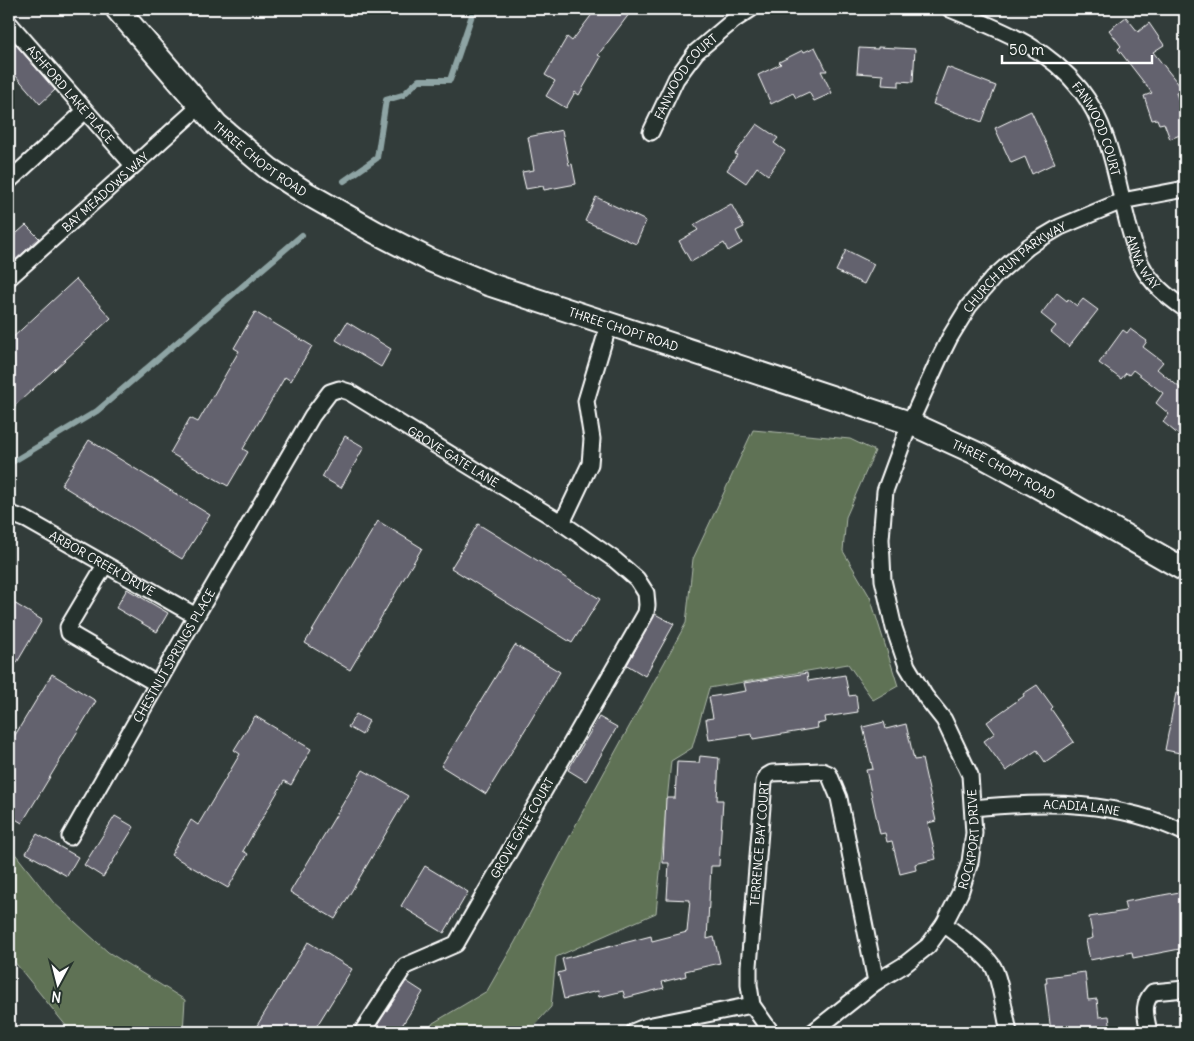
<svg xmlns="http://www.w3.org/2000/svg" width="1194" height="1041" font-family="Delius,sans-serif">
	<rect width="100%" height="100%" fill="#323c3a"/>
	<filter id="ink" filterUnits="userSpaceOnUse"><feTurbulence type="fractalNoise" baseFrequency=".02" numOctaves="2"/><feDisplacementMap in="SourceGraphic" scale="10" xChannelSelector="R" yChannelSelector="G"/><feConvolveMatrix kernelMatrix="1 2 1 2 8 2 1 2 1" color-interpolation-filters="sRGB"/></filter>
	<g filter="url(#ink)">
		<!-- green -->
		<g fill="#5e7255" stroke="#aeb8aa">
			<path d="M753 430 850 439 875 451 846 517 843 551 870 597 898 686 873 700 848 664 709 688 692 748 671 761 656 913 556 957 551 1007 528 1032H427L433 1023 487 991 515 942 583 811 686 623 693 559Z"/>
			<path d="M9 846 53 902 108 952 185 1000 183 1032H71L9 955Z"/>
		</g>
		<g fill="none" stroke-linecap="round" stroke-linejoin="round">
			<!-- stream -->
			<g stroke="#8ea4a4" stroke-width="6">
				<path d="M344 181 377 158 386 100 403 95 419 80H450L474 9"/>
				<path d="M9 464 97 411 302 235"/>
			</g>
		</g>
		<!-- building -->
		<g fill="#64626e" stroke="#fff">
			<path d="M596 9H633L598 55 601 57 579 95 575 92 566 108 546 96 555 81 545 75 567 37 572 41Z"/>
			<path d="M1126 17 1138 32 1149 23 1164 45 1153 52 1184 91 1176 93 1185 118V133L1170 139 1164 123 1159 124 1157 119 1152 120 1144 96 1152 93 1118 49 1121 46 1109 30Z"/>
			<path d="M9 37 55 90 40 104 9 68Z"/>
			<path d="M815 47 827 71H821L832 93 814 101 809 92 796 98 793 93 771 104 758 75 781 64 779 62 803 50 804 52Z"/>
			<path d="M878 47 915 49 913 82 899 81V86L882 85 883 75 857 73 859 48 878 49Z"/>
			<path d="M947 67 996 86 982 122 933 104Z"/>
			<path d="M1031 111 1055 163 1032 174 1025 157 1011 163 995 128Z"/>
			<path d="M757 124 778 138 774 143 785 151 768 175 757 167 746 183 727 170 737 155 735 154Z"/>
			<path d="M562 130 569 165 572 164 576 184 544 190 543 186 526 189 522 172 534 170 528 137Z"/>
			<path d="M596 197 646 221 636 244 585 221Z"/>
			<path d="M731 204 744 227 736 231 742 243 728 251 724 243 691 262 679 241 698 230 694 225Z"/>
			<path d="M26 225 39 238 9 266V240Z"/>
			<path d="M846 250 874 264 864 284 836 271Z"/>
			<path d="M76 279 111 318 9 411V341Z"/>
			<path d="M1057 293 1067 301 1068 299 1077 306 1083 299 1098 310 1069 347 1051 332 1056 326 1041 314Z"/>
			<path d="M255 312 312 346 291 381 285 377 243 449 248 452 228 486 170 453 190 418 198 422 239 351 234 348Z"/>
			<path d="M347 322 391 349 381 367 336 340Z"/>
			<path d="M1130 329 1147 341 1143 347 1163 362 1157 369 1185 392V440L1163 422 1169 414 1156 403 1163 393 1133 370 1129 375 1126 373 1121 379 1099 363 1123 330 1127 333Z"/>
			<path d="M345 436 364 447 341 488 322 477Z"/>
			<path d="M89 440 210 515 182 559 61 485Z"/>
			<path d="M378 521 422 548 350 670 305 643Z"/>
			<path d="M478 524 600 599 572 643 451 568Z"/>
			<path d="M127 589 168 613 157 632 116 608Z"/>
			<path d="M9 600 42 620 9 676Z"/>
			<path d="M655 614 674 624 645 676 627 665Z"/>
			<path d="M515 645 560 672 486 794 441 766Z"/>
			<path d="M807 673 808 681 845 675 849 696 856 695 858 712 825 717 826 722 817 724 818 728 753 739 752 734 709 740 706 719 713 718 709 697 746 691 744 683Z"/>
			<path d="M52 674 96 701 22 823 9 815V745Z"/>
			<path d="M1037 685 1053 707 1051 709 1074 742 1045 762 1037 750 1006 771 984 741 995 733 987 722 1024 696 1023 694Z"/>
			<path d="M1176 693 1185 694V725L1180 753 1165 750Z"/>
			<path d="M356 714 369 721 362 735 348 727Z"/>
			<path d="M255 716 311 749 291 785 284 781 243 851 248 854 228 888 171 855 191 820 198 825 240 754 234 750Z"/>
			<path d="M599 717 617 727 586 781 568 770Z"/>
			<path d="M884 722 886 729 906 724 914 760 922 759 936 821 928 823 936 859 915 864 916 870 900 874 892 841 887 842 885 833 880 834 866 770 873 769 863 727Z"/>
			<path d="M700 756 719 758 717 800H723L719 866H711L707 939 714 937 720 963 685 971 686 976 662 982 664 988 625 998 623 991 599 997 598 991 564 999 558 973 565 971 562 959 651 936 652 941 687 932 690 900 667 899 669 863H663L666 798H675L677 762 699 763Z"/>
			<path d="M363 770 408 796 335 919 290 892Z"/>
			<path d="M115 816 134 827 103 877 84 865Z"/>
			<path d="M37 834 78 857 67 876 26 853Z"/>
			<path d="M425 866 468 892 444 933 426 922V921L401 906Z"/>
			<path d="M1185 891V948L1133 958 1132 952 1090 960 1086 940 1093 938 1089 917 1126 911 1124 902Z"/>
			<path d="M308 942 352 969 313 1032H253Z"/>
			<path d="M1085 972 1088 1000 1097 999 1099 1017 1109 1016 1111 1032H1051L1045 983H1047L1046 977Z"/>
			<path d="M406 981 423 992 398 1032H373Z"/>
		</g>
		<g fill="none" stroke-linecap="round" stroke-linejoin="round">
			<!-- street casing -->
			<g stroke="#fff" stroke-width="19">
				<g id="street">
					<path id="s1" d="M950 9C1000 30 1045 45 1080 89 1110 127 1116 178 1128 224 1132 237 1135 251 1141 264 1151 284 1168 297 1185 309"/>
					<path id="s2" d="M9 23 133 165"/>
					<path id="s3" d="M651 132 676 79 696 52 734 20 751 9"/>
					<path d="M9 181 85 111"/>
					<path id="s4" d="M9 278 200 106"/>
					<path id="s5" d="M9 513 27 520 196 616"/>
					<path d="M562 523 590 464 592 439 586 401 609 324"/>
					<path d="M105 565 68 627 69 633 157 684"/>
					<path id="s6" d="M973 808C1046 801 1118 800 1185 833"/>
					<path id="s7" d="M70 837 196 616 312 416 330 392 339 389 349 392 562 523 615 560 637 579 646 593 647 605 646 613 456 944 405 966 362 1032"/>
					<path d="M944 924C958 935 982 951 992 965 1000 976 1005 1016 1009 1032"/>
					<path d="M634 1032 635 1031 647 1026 752 1005"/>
					<path id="s8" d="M771 1032 752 1005 749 985V966L764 782 767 776 772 773 822 771 829 774 839 798 876 982"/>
					<path id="s9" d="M813 1032 876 982 904 965 928 946 944 924 960 893 970 862 974 833 970 775 944 720 925 696 907 666 894 628 883 580 881 539 885 491 910 423 939 359 950 337 969 306 994 277 1028 247 1038 240 1060 227 1122 201 1185 189"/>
					<path d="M1149 1032C1146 1016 1141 1005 1153 992L1185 989"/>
				</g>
			</g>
			<!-- secondary casing -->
			<g stroke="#fff" stroke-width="26">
				<g id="secondary">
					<path id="s10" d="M117 9 217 125 269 169 306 193 375 232 430 260 488 284 910 423 980 455 1066 502 1185 570"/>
				</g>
			</g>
			<!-- street -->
			<use href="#street" stroke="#26332d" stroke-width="15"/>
			<!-- secondary -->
			<use href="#secondary" stroke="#26332d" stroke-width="22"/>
		</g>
	</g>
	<g text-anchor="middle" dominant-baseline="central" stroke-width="5" stroke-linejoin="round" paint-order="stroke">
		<!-- street labels -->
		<g font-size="12" fill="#fff" stroke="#26332d">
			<text stroke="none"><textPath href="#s3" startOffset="66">FANWOOD COURT</textPath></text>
			<text stroke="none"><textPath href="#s2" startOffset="94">ASHFORD LAKE PLACE</textPath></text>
			<text stroke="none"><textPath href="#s1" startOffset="198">FANWOOD COURT</textPath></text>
			<text stroke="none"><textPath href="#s10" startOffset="208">THREE CHOPT ROAD</textPath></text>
			<text stroke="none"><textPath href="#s4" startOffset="129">BAY MEADOWS WAY</textPath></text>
			<text stroke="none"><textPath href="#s1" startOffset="340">ANNA WAY</textPath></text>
			<text stroke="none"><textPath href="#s9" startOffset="895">CHURCH RUN PARKWAY</textPath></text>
			<text stroke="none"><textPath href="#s10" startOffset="612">THREE CHOPT ROAD</textPath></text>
			<text stroke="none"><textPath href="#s7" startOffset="658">GROVE GATE LANE</textPath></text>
			<text stroke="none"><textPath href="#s10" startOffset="1018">THREE CHOPT ROAD</textPath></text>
			<text stroke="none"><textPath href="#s5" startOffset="106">ARBOR CREEK DRIVE</textPath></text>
			<text stroke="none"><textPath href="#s7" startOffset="209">CHESTNUT SPRINGS PLACE</textPath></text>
			<text stroke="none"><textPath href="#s6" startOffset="109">ACADIA LANE</textPath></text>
			<text transform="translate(522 828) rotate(-60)">GROVE GATE COURT</text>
			<text stroke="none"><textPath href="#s9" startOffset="261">ROCKPORT DRIVE</textPath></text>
			<text stroke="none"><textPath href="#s8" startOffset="195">TERRENCE BAY COURT</textPath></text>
		</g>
	</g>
	<!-- margin -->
	<rect width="1194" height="1041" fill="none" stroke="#26332d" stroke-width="30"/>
	<rect x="15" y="15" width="1164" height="1011" fill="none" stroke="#fff" stroke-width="2" filter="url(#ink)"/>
	<!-- north arrow -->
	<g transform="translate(58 984) rotate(187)" stroke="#26332d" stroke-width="4" paint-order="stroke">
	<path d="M0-4L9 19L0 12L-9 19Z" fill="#ffffff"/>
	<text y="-8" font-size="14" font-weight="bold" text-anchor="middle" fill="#ffffff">N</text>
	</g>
	<!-- scale -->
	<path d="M1002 55v8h150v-8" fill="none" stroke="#ffffff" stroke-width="2.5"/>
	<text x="1009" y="55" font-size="15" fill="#ffffff" stroke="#26332d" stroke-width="4" paint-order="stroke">50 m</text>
</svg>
